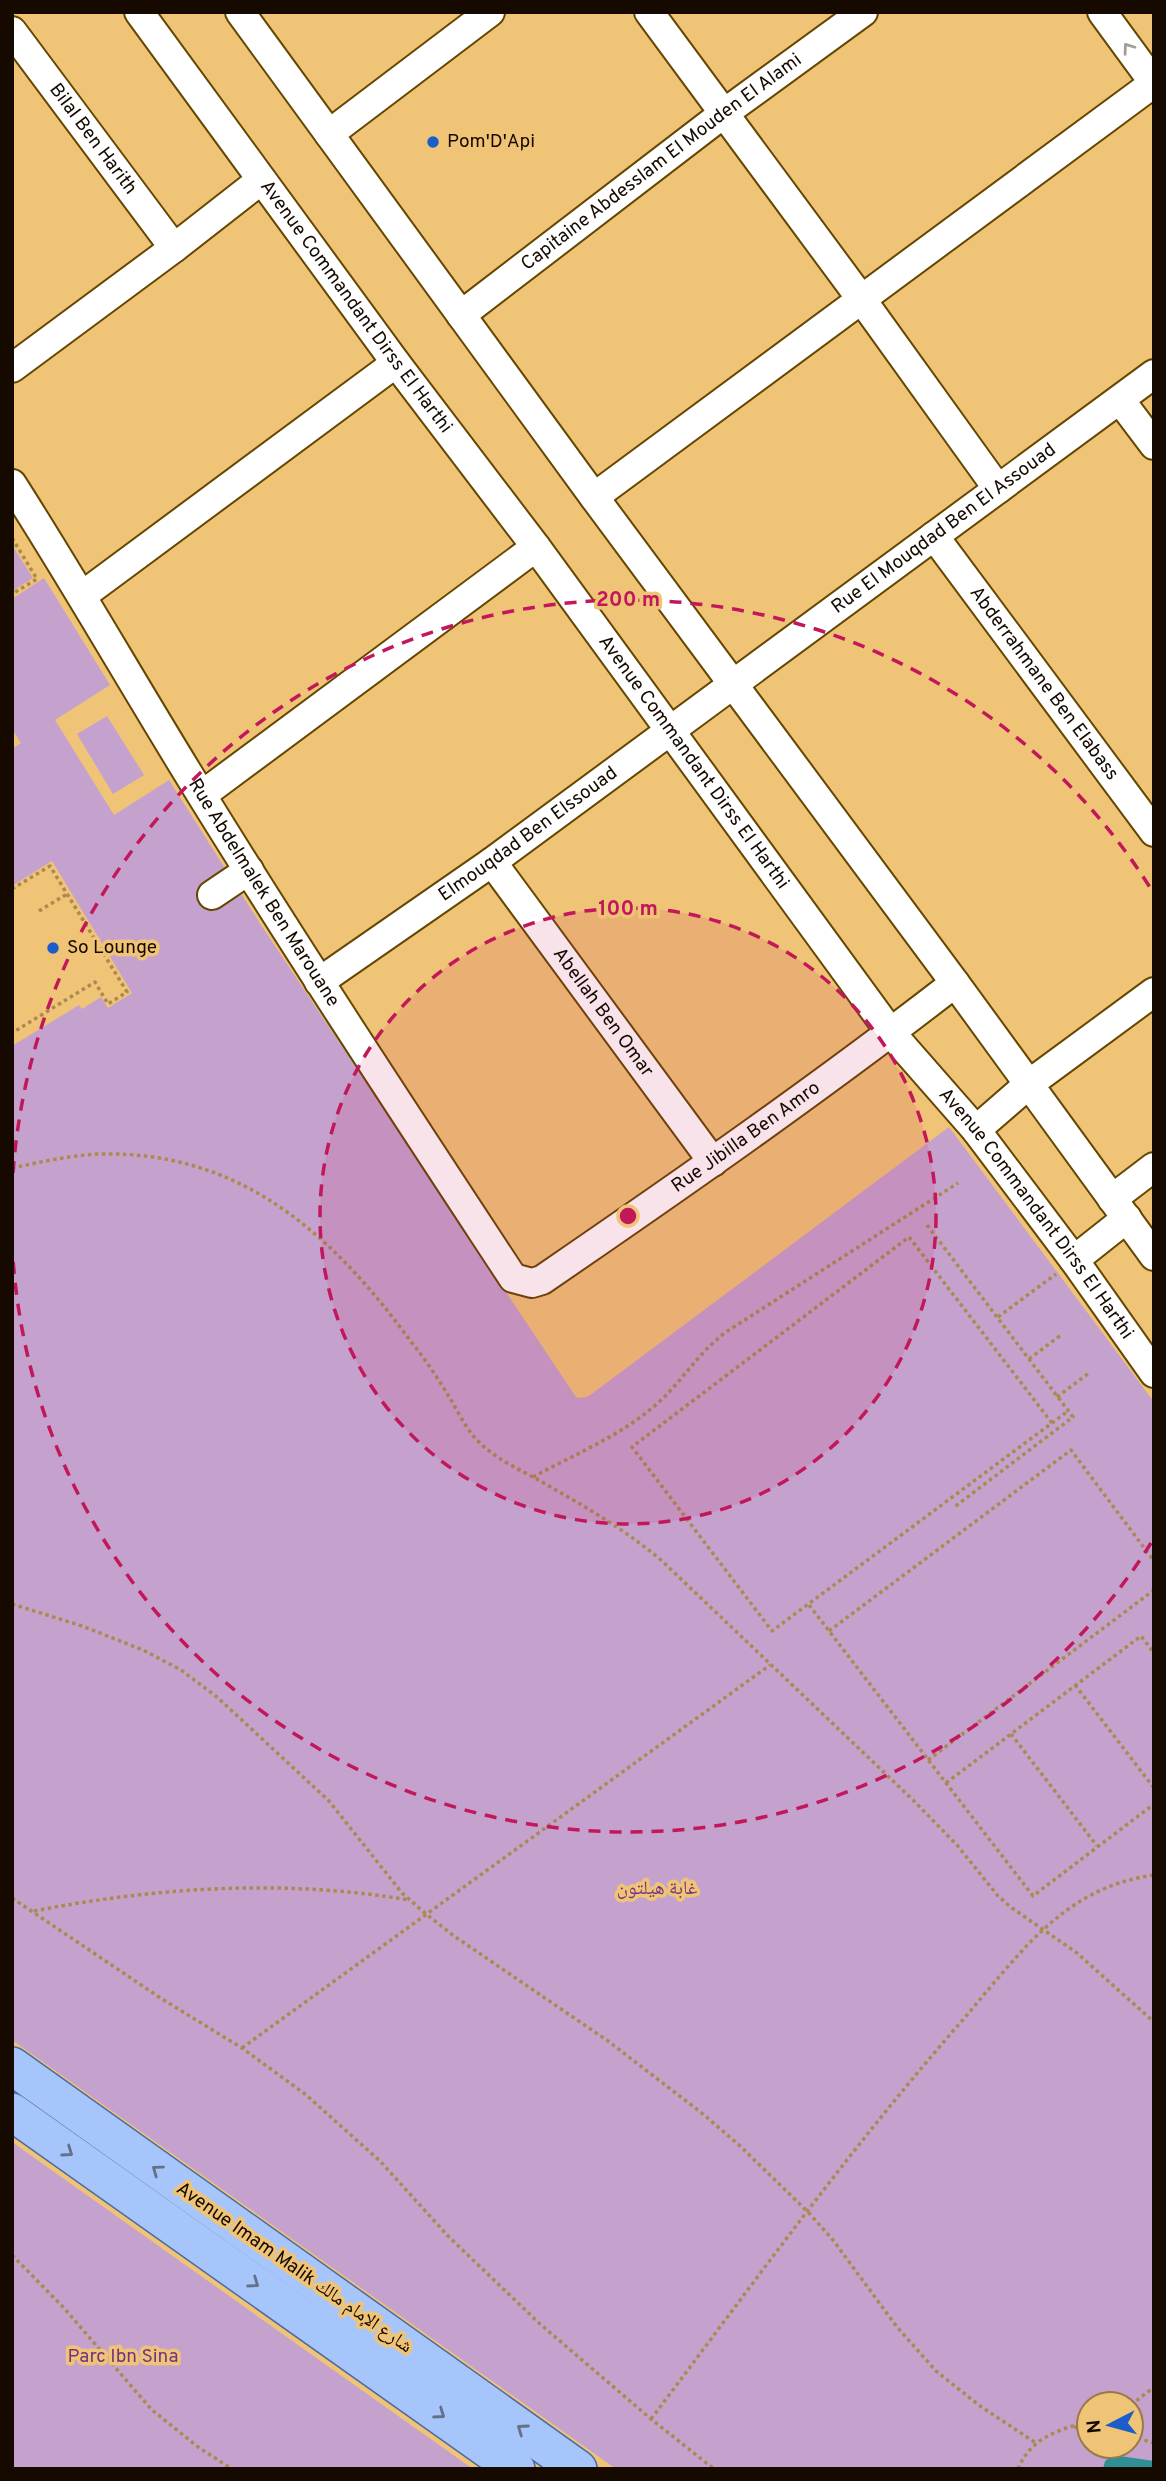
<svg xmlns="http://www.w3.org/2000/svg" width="1166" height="2481" font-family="Overpass,'Noto Naskh Arabic',sans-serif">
	<rect width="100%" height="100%" fill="#f0c476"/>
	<!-- green -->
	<g fill="#c5a2cd" fill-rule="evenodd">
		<path d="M12 545 33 578 14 590 12 588Z"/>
		<path d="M44 578 110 685 55 720 114 815 169 780 263 928 576 1397 581 1398 589 1396 949 1127 1154 1402V2469H616L12 2040V1046L79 1005 82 1009 101 997 108 1008 132 993 52 861 12 886V749L21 743 12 729V599ZM1089 2404H1131V2446H1089Z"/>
		<path d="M107 716 144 775 113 794 77 734Z"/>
		<path d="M12 2142 473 2469H12Z"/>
	</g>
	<!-- water -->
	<path fill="#2e8f94" d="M1113 2455 1154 2461V2469H1103L1105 2461Z"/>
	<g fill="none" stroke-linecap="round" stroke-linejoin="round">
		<!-- minor casing -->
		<g stroke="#644600" stroke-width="32">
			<g id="minor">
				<path id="s1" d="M139 12 396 363 536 547 891 1033 976 1130 1074 1260 1154 1373"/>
				<path d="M240 12 594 497 955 983 1154 1256"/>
				<path d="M649 12 862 300 998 489"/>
				<path d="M1102 12 1154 83"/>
				<path id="s2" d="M12 31 174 248"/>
				<path d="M329 134 490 12"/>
				<path id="s3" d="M461 315 723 114 863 12"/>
				<path d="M12 368 174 248 261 180"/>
				<path d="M1120 400 1154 445"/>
				<path id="s4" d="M12 484C78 587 138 693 202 796 303 959 408 1118 513 1278L532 1283 542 1280C682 1184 821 1087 955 983"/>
				<path d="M594 497 1154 83"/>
				<path id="s5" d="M934 536 1154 832"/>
				<path d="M83 595 396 363"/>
				<path d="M202 795 536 547"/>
				<path id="s6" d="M492 862 713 1162"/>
				<path d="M212 895 249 870"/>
				<path id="s7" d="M319 982 492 862 1154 374"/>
				<path d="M976 1130 1029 1084 1154 992"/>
				<path d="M1112 1199 1154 1167"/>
				<path d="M1074 1260 1127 1218"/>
			</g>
		</g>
		<!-- major casing -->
		<g stroke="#4d6aa0" stroke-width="40">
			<g id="major">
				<path d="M12 2066 578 2469"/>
				<path d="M12 2112 516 2469"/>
			</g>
		</g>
		<!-- path -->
		<g stroke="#ab8951" stroke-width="3.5" stroke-dasharray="3.5 3.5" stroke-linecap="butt">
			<path d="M12 538 37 579 12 594"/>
			<path d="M12 889 50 866 127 992 108 1004 95 982 12 1033"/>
			<path d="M39 911 67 894"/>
			<path d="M12 1168C41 1162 71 1155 101 1154 242 1151 333 1235 412 1343 425 1359 437 1377 448 1395 458 1411 466 1430 480 1443 497 1460 521 1470 542 1482 584 1506 624 1529 661 1560L912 1799 957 1845 998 1896 1012 1908 1077 1953 1154 2022"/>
			<path d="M927 1225 1073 1417 953 1508"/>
			<path d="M998 1317 1056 1274"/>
			<path d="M1029 1359 1061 1335"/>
			<path d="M1057 1397 1089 1373"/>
			<path d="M1052 1423 909 1237 632 1447 772 1631 1052 1423 1068 1411"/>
			<path d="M533 1477C575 1454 623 1435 659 1402 684 1379 697 1354 726 1332L958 1183"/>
			<path d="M12 1604 82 1626 143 1650 181 1670 217 1697 329 1801 402 1893 426 1914 454 1936 608 2041 703 2114 739 2145 808 2212 833 2240 897 2327 936 2371 980 2406 1036 2443"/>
			<path d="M809 1605 1033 1896 1154 1804"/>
			<path d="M829 1631 1071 1450 1154 1561"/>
			<path d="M1075 1685 1154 1788"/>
			<path d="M1011 1734 1097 1846"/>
			<path d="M928 1760 1154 1590"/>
			<path d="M946 1783 1141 1636 1154 1653"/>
			<path d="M12 1898 162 1999 242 2048 305 2094 380 2161 448 2236 540 2324 651 2419 714 2469"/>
			<path d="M34 1911C157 1887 286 1879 409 1900"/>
			<path d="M242 2048 770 1665"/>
			<path d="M12 2255 64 2308 151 2409 198 2447 232 2469"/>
			<path d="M1131 2405 1154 2387"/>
			<path d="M651 2419C750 2288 846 2154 954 2030 986 1994 1021 1946 1058 1917 1086 1894 1118 1880 1154 1875"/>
			<path d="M1074 2427 1089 2428"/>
			<path d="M1131 2436 1154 2443"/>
			<path d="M1018 2469C1031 2437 1059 2430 1089 2421"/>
		</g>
		<!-- minor -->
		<use href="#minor" stroke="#fff" stroke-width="28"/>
		<!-- major -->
		<use href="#major" stroke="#a6c5fa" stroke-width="37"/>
	</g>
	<!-- one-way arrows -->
	<defs><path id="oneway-chevron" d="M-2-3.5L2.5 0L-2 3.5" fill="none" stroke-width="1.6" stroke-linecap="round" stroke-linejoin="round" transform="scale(1.75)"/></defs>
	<use stroke="#a29d99" href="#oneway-chevron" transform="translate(1128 48) rotate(-126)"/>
	<g stroke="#65718a">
		<use href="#oneway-chevron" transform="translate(68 2152) rotate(35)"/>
		<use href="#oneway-chevron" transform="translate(157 2170) rotate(-144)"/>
		<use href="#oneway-chevron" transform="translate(254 2283) rotate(35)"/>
		<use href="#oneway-chevron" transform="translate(440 2414) rotate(35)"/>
		<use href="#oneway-chevron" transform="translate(522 2429) rotate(-145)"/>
	</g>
	<!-- distance rings -->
	<circle cx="628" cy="1216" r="308" fill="#c2185b" fill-opacity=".12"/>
	<g fill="none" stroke="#c2185b" stroke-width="3.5" stroke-dasharray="12 9">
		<circle cx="628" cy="1216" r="308"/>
		<path d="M1151 1543A617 617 0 0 1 13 1259M13 1173A617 617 0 0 1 1151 889"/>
	</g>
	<!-- markers -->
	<g fill="#1c5ec9" stroke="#f0c476" stroke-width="2.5">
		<circle cx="433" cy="142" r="7"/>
		<circle cx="53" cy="948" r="7"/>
	</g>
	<g text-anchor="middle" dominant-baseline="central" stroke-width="7" stroke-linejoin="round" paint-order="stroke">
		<!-- street labels -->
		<g font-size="19" fill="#160a00" stroke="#f0c476">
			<text stroke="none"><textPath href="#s2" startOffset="135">Bilal Ben Harith</textPath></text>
			<text stroke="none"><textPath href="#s3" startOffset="252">Capitaine Abdesslam El Mouden El Alami</textPath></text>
			<text stroke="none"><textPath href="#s1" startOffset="366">Avenue Commandant Dirss El Harthi</textPath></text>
			<text stroke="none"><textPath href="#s7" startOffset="772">Rue El Mouqdad Ben El Assouad</textPath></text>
			<text stroke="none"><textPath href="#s5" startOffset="184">Abderrahmane Ben Elabass</textPath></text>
			<text stroke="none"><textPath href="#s1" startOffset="933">Avenue Commandant Dirss El Harthi</textPath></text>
			<text stroke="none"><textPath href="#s7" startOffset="256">Elmouqdad Ben Elssouad</textPath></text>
			<text stroke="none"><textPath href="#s4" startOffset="480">Rue Abdelmalek Ben Marouane</textPath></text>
			<text stroke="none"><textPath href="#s6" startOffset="187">Abellah Ben Omar</textPath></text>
			<text stroke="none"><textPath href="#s4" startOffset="1218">Rue Jibilla Ben Amro</textPath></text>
			<text stroke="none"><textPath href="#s1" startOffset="1500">Avenue Commandant Dirss El Harthi</textPath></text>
			<text transform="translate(294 2268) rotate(35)">Avenue Imam Malik شارع الإمام مالك</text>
		</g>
		<!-- poi labels -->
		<g font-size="19" fill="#160a00" stroke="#f0c476" text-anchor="start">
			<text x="447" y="142">Pom'D'Api</text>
			<text x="67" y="948">So Lounge</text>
		</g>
		<!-- park labels -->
		<g font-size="19" fill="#743382" stroke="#f0c476">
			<text x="657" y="1889">غابة هيلتون</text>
			<text x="123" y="2357">Parc Ibn Sina</text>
		</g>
	</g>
	<circle cx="628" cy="1216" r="10" fill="#c2185b" stroke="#f0c476" stroke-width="3.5"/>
	<g font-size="21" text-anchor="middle" font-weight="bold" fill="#c2185b" stroke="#f0c476" stroke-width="7" stroke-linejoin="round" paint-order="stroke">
		<text x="628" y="606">200 m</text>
		<text x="628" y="915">100 m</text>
	</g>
	<!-- border -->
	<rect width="1166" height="2481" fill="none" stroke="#160a00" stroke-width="28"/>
	<!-- north arrow -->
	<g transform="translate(1110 2425) rotate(264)"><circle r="33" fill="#f0c476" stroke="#997a47" stroke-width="2"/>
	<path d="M0-5L12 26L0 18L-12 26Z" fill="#1c5ec9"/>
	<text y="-10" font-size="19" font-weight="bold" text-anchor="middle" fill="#160a00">N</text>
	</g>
</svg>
